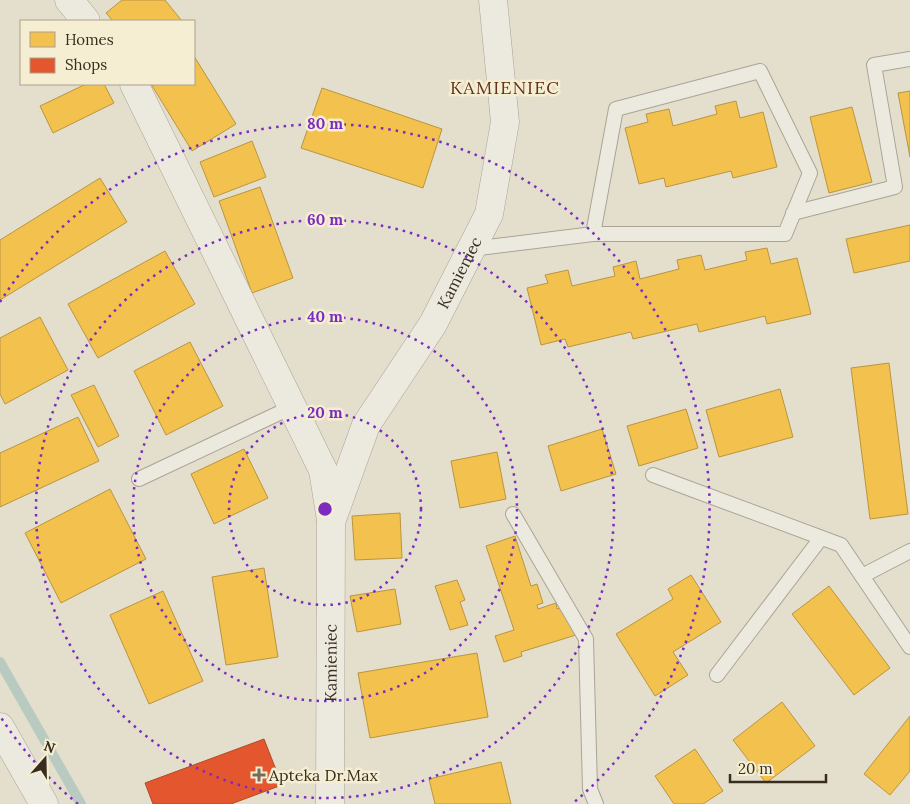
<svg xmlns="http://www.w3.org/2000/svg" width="910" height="804" font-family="Lora,serif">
	<rect width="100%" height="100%" fill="#e4dfcd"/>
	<!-- homes -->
	<g fill="#f2c14e" stroke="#ba9540">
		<path d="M122 0H165L182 21H113L106 13Z"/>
		<path d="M194 56 236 124 192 151 151 84H194Z"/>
		<path d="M86 84H104L114 103 53 133 40 106Z"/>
		<path d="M322 88 442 129 423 188 301 148Z"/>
		<path d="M910 91V157L898 93Z"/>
		<path d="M736 101 740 118 763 112 777 167 733 178 731 171 666 187 664 178 639 184 625 128 648 122 646 114 669 109 673 126 717 114 715 106Z"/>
		<path d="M852 107 872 182 829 193 810 117Z"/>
		<path d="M252 141 266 177 214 197 200 162Z"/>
		<path d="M100 178 127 222 0 300V240Z"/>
		<path d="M260 187 293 278 252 293 219 201Z"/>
		<path d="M910 225V261L854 273 846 239Z"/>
		<path d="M767 248 771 264 797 258 811 314 767 324 765 316 699 332 697 324 633 339 631 332 568 347 565 339 541 345 527 288 548 283 545 275 568 270 572 286 615 276 613 267 636 261 640 279 679 269 677 260 701 255 705 270 747 260 745 252Z"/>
		<path d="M165 251 195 304 98 358 68 304Z"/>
		<path d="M40 317 68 370 5 404 0 394V338Z"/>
		<path d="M190 342 223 406 166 435 134 371Z"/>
		<path d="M889 363 908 514 870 519 851 368Z"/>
		<path d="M94 385 119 436 98 447 71 395Z"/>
		<path d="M780 389 793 437 719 457 706 410Z"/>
		<path d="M686 409 698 448 639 466 627 426Z"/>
		<path d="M78 417 99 461 0 507V453Z"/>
		<path d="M602 429 616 474 561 491 548 446Z"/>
		<path d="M244 449 268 498 214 524 191 474Z"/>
		<path d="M497 452 506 499 460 508 451 461Z"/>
		<path d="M110 489 146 559 61 603 25 533Z"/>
		<path d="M400 513 402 558 355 560 352 516Z"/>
		<path d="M515 536 531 586 537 584 543 603 537 605 538 609 556 603 557 609 566 606 576 635 521 652 522 656 504 662 495 636 514 630 486 546Z"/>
		<path d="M264 568 278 657 226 665 212 577Z"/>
		<path d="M691 575 721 622 673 652 688 675 655 696 616 634 673 599 668 589Z"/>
		<path d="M457 580 465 600 460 602 468 625 450 630 435 586Z"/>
		<path d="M829 586 890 668 854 695 792 614Z"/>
		<path d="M395 589 401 624 357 632 350 596Z"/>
		<path d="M163 591 203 681 149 704 110 615Z"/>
		<path d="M477 653 488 717 370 738 358 673Z"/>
		<path d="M782 702 815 746 766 783 733 740Z"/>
		<path d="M910 716V771L890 795 864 774Z"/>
		<path d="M695 749 723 791 703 804H674L655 776Z"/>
		<path d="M501 762 511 804H435L429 779Z"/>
	</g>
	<!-- shops -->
	<path fill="#e4572e" stroke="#b04a29" d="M264 739 282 785 231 804H153L145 783Z"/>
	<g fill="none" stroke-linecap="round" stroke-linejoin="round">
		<!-- stream -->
		<path stroke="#b9cac0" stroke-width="10" d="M0 662 81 804"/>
		<!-- service casing -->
		<g stroke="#a9a496" stroke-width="16">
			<g id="service">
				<path d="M793 213 895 187 874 65 910 59"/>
				<path d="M471 249 593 234H785L810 173 760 71 616 109 593 234"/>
				<path d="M653 475 841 545 910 647"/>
				<path d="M139 479 292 407"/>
				<path d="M513 514 586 639 590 789 596 804"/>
				<path d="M862 576 910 551"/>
				<path d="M717 675 821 538"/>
			</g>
		</g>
		<!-- minor casing -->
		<g stroke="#a9a496" stroke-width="29">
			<g id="minor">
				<path d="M69 0 86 21"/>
				<path d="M134 84 323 470 331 520"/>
				<path d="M0 727 44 804"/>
				<path id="s1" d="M330 804 331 522 366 425 433 324 489 214 505 122 493 0"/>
			</g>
		</g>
		<!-- service -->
		<use href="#service" stroke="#ece9df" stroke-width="14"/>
		<!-- minor -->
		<use href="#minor" stroke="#ece9df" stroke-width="28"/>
	</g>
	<!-- distance rings -->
	<g fill="none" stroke="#7b2cbf" stroke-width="2.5" stroke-dasharray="2.5 5">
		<circle cx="325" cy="509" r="96"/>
		<circle cx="325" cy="509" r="192"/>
		<circle cx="325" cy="509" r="289"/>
		<path d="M78 804A385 385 0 0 1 0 716M0 302A385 385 0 1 1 572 804"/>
	</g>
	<!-- markers -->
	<path fill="#746b5b" stroke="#f5eed3" stroke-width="2" d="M256.5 767.5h5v5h5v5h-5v5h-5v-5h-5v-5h5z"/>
	<g text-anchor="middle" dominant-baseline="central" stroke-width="5" stroke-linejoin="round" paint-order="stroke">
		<!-- street labels -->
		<g font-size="16" fill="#382d1e" stroke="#f5eed3">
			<text stroke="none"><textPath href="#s1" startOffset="564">Kamieniec</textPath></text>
			<text stroke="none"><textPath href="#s1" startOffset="141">Kamieniec</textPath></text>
		</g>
		<!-- poi labels -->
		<g font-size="16" fill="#382d1e" stroke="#f5eed3" text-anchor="start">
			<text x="269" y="775">Apteka Dr.Max</text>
		</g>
		<!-- neighbourhood labels -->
		<g font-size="18" letter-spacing="1" fill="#64321e" stroke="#f5eed3">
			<text x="505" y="87">KAMIENIEC</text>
		</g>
	</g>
	<circle cx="325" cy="509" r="8" fill="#7b2cbf" stroke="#f5eed3" stroke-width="2.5"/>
	<g font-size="15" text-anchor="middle" font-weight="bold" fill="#7b2cbf" stroke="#f5eed3" stroke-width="5" stroke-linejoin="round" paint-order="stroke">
		<text x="325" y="129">80 m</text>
		<text x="325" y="225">60 m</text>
		<text x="325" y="322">40 m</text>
		<text x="325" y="418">20 m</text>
	</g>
	<!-- legend -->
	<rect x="20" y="20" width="175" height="65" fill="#f5eed3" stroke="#a9a18b"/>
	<rect x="30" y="32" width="25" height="15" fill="#f2c14e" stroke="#a9a18b"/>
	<text x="65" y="45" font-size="15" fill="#382d1e">Homes</text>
	<rect x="30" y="58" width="25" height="15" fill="#e4572e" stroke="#a9a18b"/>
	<text x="65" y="70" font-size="15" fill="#382d1e">Shops</text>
	<!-- north arrow -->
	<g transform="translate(45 759) rotate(20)" stroke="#f5eed3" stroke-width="4" paint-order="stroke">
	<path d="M0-4L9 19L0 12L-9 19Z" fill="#382d1e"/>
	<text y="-8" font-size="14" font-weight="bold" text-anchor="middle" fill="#382d1e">N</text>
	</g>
	<!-- scale -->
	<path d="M730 774v8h96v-8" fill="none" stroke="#382d1e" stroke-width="2.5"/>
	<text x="738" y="774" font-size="15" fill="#382d1e" stroke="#f5eed3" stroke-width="4" paint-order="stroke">20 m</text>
</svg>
